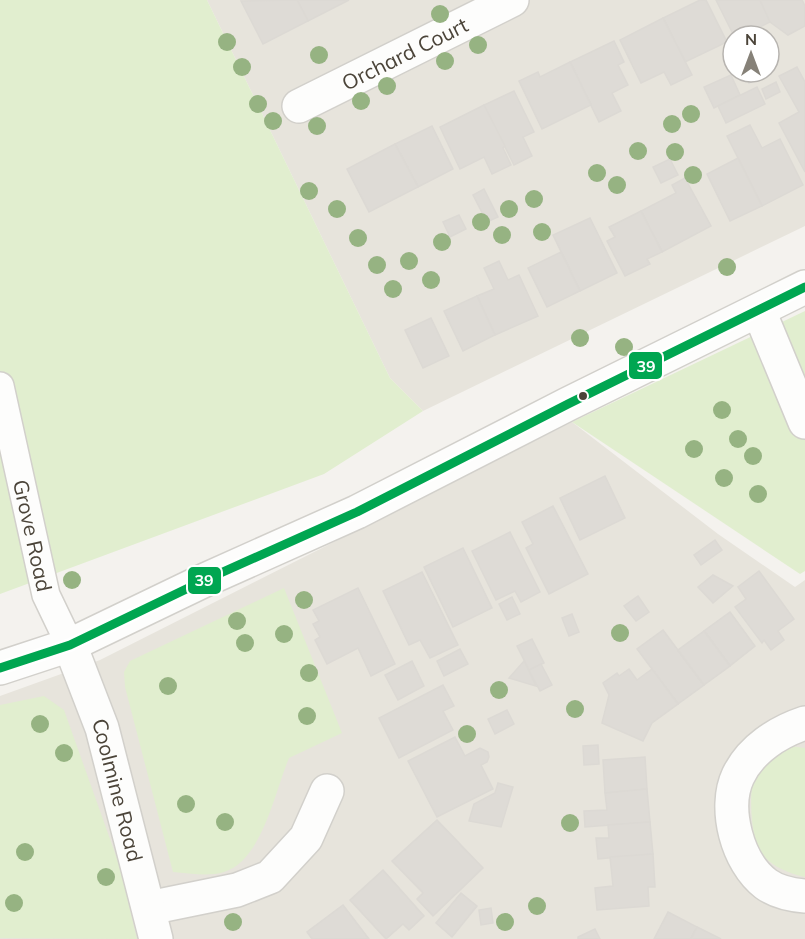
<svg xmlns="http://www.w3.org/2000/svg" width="805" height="939" font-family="Mulish,sans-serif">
	<rect width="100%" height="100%" fill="#f4f2ee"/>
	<!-- residential -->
	<g fill="#e7e4dc" fill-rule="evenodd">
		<path d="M207 0H805V226L423 411 390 378ZM733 36H769V72H733Z"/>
		<path d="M572 422 718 534 795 587 805 580V939H0V696L100 660Z"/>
	</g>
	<!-- green -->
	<g fill="#e1eecf">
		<path d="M0 0H207L390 378 423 411 324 474 0 594Z"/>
		<path d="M805 311V571L800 574 572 422Z"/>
		<path d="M284 588 342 733 289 758C275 791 262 861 224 872 208 877 189 873 173 872L125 687 124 672 130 661Z"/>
		<path d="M44 696 64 710 120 867 137 939 0 938V705Z"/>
		<path d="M789 746 805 748V877C788 873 772 867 761 853 751 840 748 790 755 775 757 770 762 764 765 760 771 753 782 750 789 746Z"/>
	</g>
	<!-- building -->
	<g fill="#dedbd6" stroke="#dcd9d4" stroke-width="1.5">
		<path d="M297 0H349L308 21Z"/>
		<path d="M297 0 308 21 263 44 241 1Z"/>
		<path d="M700 0H706L727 42 685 62 663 18Z"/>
		<path d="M716 0H760L770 22 742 36H734Z"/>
		<path d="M760 0H802L805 6V26L788 35 770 22Z"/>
		<path d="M663 18 692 75 671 85 664 72 641 83 620 40Z"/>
		<path d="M614 41 624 62 618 65 628 85 612 93 621 111 599 122 570 62Z"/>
		<path d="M570 62 591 105 542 129 519 81 538 72 540 77Z"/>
		<path d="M797 67 805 82V172L779 123 799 112 779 76Z"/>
		<path d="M743 72H760L762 75 749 83Z"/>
		<path d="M731 75 740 95 714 108 704 87Z"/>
		<path d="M776 82 780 92 766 99 762 89Z"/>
		<path d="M757 87 765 104 726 123 718 106Z"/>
		<path d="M514 91 534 132 523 137 532 156 514 165 484 105Z"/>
		<path d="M484 105 505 146 503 148 511 165 492 174 484 157 460 169 440 127Z"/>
		<path d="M750 125 762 148 780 139 803 185 762 206 727 136Z"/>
		<path d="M432 126 453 169 418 187 395 144Z"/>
		<path d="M395 144 418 187 369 212 347 169Z"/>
		<path d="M738 158 762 206 730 221 707 174Z"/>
		<path d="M670 159 678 175 661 183 653 167Z"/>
		<path d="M685 178 711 226 662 252 641 211 676 193 672 185Z"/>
		<path d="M484 189 498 217 487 222 473 195Z"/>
		<path d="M641 211 662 252 647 259 650 264 625 276 607 241 615 237 609 227Z"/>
		<path d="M459 215 466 229 450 237 443 222Z"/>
		<path d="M590 218 617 273 580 291 553 235Z"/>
		<path d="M561 252 580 291 547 307 528 268Z"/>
		<path d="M499 261 508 280 519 275 538 316 495 335 477 296 494 289 484 268Z"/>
		<path d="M477 296 495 335 463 351 444 311Z"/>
		<path d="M431 318 449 356 423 368 405 330Z"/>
		<path d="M605 476 625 518 580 540 560 498Z"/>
		<path d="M553 506 588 574 549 594 526 548 533 544 522 522Z"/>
		<path d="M510 532 540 592 521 602 515 591 496 600 472 551Z"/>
		<path d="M715 540 722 550 701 565 694 555Z"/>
		<path d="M463 548 492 608 453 627 424 567Z"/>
		<path d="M759 571 794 619 778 631 784 640 771 650 764 640 762 643 735 607 746 599 738 587Z"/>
		<path d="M422 572 458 645 430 658 420 640 409 645 383 591Z"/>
		<path d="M713 575 733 586 713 603 698 587Z"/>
		<path d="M358 588 395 664 371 676 358 648 327 664 315 640 320 637 313 624 319 621 313 610Z"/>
		<path d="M638 596 649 612 636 621 624 606Z"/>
		<path d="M512 597 520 614 507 620 499 604Z"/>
		<path d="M730 612 755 646 730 666 704 631Z"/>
		<path d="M572 614 579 632 569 636 562 618Z"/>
		<path d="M663 630 704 685 678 704 637 649Z"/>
		<path d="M704 631 730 666 704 685 678 650Z"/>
		<path d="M532 639 544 663 529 670 517 646Z"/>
		<path d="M460 649 468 664 444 676 437 661Z"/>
		<path d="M412 661 424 686 398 700 385 675Z"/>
		<path d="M524 661 536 686 509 678Z"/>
		<path d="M541 664 552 685 540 691 529 670Z"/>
		<path d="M629 669 637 680 652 669 678 704 652 723 643 741 602 723 609 695 603 683 617 673 619 676Z"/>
		<path d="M443 685 454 706 443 711 453 730 399 758 379 718Z"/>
		<path d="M507 710 514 724 495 734 488 719Z"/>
		<path d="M455 737 465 756 480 748 488 752 489 757 487 762 481 765 493 789 437 817 408 761Z"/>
		<path d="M598 745 599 764 584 765 583 746Z"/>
		<path d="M645 757 647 789 605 793 603 760Z"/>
		<path d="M498 783 513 787 501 827 469 821 474 804 495 793Z"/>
		<path d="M647 789 650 822 585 827 584 811 607 810 605 793Z"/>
		<path d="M437 820 483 868 433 916 417 899 423 893 392 861Z"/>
		<path d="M650 822 653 854 598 859 596 838H609L608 825Z"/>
		<path d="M653 854 655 887H648L649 906 597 910 595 888 613 886 610 857Z"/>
		<path d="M383 870 424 916 409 930 403 924 386 939 350 900Z"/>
		<path d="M461 893 477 906 452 937 436 923Z"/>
		<path d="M343 905 369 939H312L307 932Z"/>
		<path d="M491 908 493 923 481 925 479 910Z"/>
		<path d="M668 912 697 927 691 939H654Z"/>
		<path d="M697 927 721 939H691Z"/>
		<path d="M595 929 600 939H578V937Z"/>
	</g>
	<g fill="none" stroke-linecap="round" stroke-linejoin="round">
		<!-- pedestrian casing -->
		<g stroke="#d2d0cb" stroke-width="30">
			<g id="pedestrian">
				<path id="s1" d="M0 386 46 595 70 645"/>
			</g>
		</g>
		<!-- minor casing -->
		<g stroke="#d2d0cb" stroke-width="36">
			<g id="minor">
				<path id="s2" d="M299 106 512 0"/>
				<path d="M759 311 805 422"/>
				<path d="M805 723C778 732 751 749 738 776 723 808 737 862 766 884 777 892 792 895 805 896"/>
				<path d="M149 908 237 890 270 877 306 838 327 791"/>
			</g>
		</g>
		<!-- tertiary casing -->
		<g stroke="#d2d0cb" stroke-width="36">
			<g id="tertiary">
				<path id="s3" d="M70 645 102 728 156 939"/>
				<path d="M0 668 70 645 205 580 357 512 568 404 805 287"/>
			</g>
		</g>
		<!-- pedestrian -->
		<use href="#pedestrian" stroke="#fdfdfc" stroke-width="27"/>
		<!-- minor -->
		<use href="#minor" stroke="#fdfdfc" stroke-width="33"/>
		<!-- tertiary -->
		<use href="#tertiary" stroke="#fdfdfc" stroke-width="33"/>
		<!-- bus-1 casing -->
		<g stroke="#fff" stroke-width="14">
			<path id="bus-1" d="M0 668 70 645 205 580 357 512 568 404 805 287"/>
		</g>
		<!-- bus-1 -->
		<use href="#bus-1" stroke="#00a651" stroke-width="9"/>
	</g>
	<!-- trees -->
	<g fill="#96b382">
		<circle cx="440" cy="14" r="9"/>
		<circle cx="227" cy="42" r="9"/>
		<circle cx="478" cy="45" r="9"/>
		<circle cx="319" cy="55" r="9"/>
		<circle cx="445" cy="61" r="9"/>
		<circle cx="242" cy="67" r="9"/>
		<circle cx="387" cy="86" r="9"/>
		<circle cx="361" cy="101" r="9"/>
		<circle cx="258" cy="104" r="9"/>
		<circle cx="691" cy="114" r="9"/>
		<circle cx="273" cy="121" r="9"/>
		<circle cx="672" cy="124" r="9"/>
		<circle cx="317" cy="126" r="9"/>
		<circle cx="638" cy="151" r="9"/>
		<circle cx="675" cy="152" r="9"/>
		<circle cx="597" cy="173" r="9"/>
		<circle cx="693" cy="175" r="9"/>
		<circle cx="617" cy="185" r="9"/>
		<circle cx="309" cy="191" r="9"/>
		<circle cx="534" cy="199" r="9"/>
		<circle cx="337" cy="209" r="9"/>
		<circle cx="509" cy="209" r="9"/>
		<circle cx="481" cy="222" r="9"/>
		<circle cx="542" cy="232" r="9"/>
		<circle cx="502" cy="235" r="9"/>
		<circle cx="358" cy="238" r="9"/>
		<circle cx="442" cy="242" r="9"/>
		<circle cx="409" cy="261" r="9"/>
		<circle cx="377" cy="265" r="9"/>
		<circle cx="727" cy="267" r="9"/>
		<circle cx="431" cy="280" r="9"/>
		<circle cx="393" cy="289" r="9"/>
		<circle cx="580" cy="338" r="9"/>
		<circle cx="624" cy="347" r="9"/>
		<circle cx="722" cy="410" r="9"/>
		<circle cx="738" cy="439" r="9"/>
		<circle cx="694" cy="449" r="9"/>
		<circle cx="753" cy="456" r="9"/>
		<circle cx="724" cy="478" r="9"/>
		<circle cx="758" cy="494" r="9"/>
		<circle cx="72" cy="580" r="9"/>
		<circle cx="304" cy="600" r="9"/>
		<circle cx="237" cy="621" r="9"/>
		<circle cx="620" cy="633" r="9"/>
		<circle cx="284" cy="634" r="9"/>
		<circle cx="245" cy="643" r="9"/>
		<circle cx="309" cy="673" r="9"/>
		<circle cx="168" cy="686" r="9"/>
		<circle cx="499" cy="690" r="9"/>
		<circle cx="575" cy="709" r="9"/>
		<circle cx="307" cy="716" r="9"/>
		<circle cx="40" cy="724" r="9"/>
		<circle cx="467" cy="734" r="9"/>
		<circle cx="64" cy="753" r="9"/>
		<circle cx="186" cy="804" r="9"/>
		<circle cx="225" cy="822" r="9"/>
		<circle cx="570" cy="823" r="9"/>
		<circle cx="25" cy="852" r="9"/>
		<circle cx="106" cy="877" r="9"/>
		<circle cx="14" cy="903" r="9"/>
		<circle cx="537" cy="906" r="9"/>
		<circle cx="233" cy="922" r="9"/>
		<circle cx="505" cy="922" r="9"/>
	</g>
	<!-- markers -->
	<circle fill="#4b4439" stroke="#fff" stroke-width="2" cx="583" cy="396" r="5"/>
	<g text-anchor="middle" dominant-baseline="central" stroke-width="6" stroke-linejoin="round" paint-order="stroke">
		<!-- street labels -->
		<g font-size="21" fill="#4b4439" stroke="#fff">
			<text stroke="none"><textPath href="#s2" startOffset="118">Orchard Court</textPath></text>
			<text stroke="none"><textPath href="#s1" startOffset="153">Grove Road</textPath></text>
			<text stroke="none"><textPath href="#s3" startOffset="153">Coolmine Road</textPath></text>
		</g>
	</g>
	<g stroke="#fff" stroke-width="2">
		<rect x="628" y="351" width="35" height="29" rx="6" fill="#00a651"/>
		<rect x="187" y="566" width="35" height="29" rx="6" fill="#00a651"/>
	</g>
	<g font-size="16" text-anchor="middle" font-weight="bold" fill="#fff">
		<text x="646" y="372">39</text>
		<text x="204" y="586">39</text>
	</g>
	<!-- north arrow -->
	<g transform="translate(751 54)"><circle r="28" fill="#ffffff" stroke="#b7b4b0" stroke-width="1.5"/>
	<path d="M0-4.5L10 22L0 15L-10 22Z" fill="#868178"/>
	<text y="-9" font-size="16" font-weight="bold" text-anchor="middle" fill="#4b4439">N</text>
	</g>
</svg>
